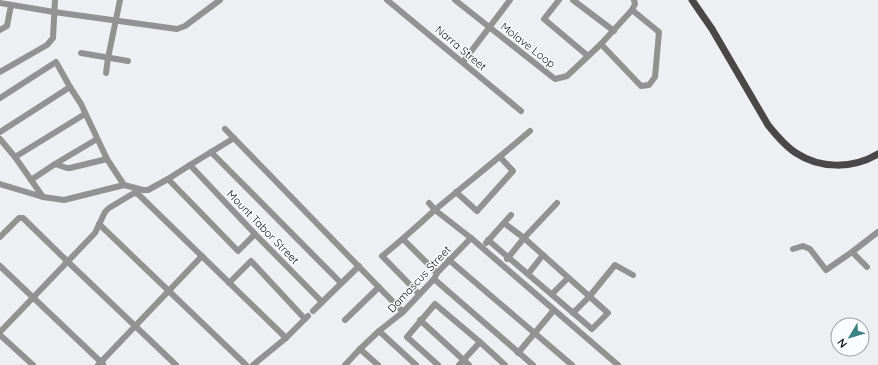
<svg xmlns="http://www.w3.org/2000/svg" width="878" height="365" font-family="Quicksand,sans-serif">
	<rect width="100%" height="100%" fill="#eeeff2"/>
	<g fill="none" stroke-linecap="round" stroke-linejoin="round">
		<!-- minor -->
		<g stroke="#939292" stroke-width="6">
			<path d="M387 0 521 111"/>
			<path d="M455 0 555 79 567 76 601 44 632 10 635 4 634 0"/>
			<path d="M559 0 544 19 588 56"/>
			<path d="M573 0 614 31"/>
			<path d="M0 3 54 12 177 29 185 26 220 0"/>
			<path d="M0 30 7 26 11 5"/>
			<path d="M601 44 641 86 649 85 655 77 659 32 632 10"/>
			<path d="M81 53 128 61"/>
			<path d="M463 62 510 0"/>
			<path d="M0 72 47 45 53 38 55 0"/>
			<path d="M106 73 108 58 120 0"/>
			<path d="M0 98 56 62 70 87 81 104 107 159 124 185"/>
			<path d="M225 129 403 312"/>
			<path d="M0 132 70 87"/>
			<path d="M0 139 15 157 43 197"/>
			<path d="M211 152 341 283"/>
			<path d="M15 157 85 114"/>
			<path d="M55 164 67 168H70L107 159"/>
			<path d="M190 165 255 234 322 302"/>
			<path d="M168 179 238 251 255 234"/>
			<path d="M31 180 55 164 97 139"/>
			<path d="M0 184 43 197 64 200 124 185 143 190H148L168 179 190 165 234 138"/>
			<path d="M456 192 477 211 513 171 500 157"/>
			<path d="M429 203 435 210 471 238 618 365"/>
			<path d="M99 224 246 365"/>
			<path d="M0 237 19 218H23L67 261 176 365"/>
			<path d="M403 239 437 273"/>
			<path d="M488 240 592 329 608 313 524 238 504 223"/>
			<path d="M486 243 511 215"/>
			<path d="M793 249 803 246 810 249 826 270 852 252 878 232"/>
			<path d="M852 252 867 267"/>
			<path d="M507 259 524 238 557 203"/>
			<path d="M449 260 572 365"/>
			<path d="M0 266 103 364"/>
			<path d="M528 274 543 255"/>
			<path d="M434 279 533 365"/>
			<path d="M229 283 251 261 305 319"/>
			<path d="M419 294 382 256C401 241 418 225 436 209 467 183 499 158 530 131"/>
			<path d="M552 294 568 278"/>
			<path d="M313 311 359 266"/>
			<path d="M573 313 589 297 615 265 633 275"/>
			<path d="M345 320 379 287"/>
			<path d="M420 320 469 365"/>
			<path d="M379 331 416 365"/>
			<path d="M0 332 95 233 105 212 109 208 134 193 138 194 286 338"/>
			<path d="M0 335 33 365"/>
			<path d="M360 349 378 365"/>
			<path d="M518 353 554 310"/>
			<path d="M98 365 202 256"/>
			<path d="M253 365 286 338 308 316"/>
			<path d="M345 365 360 349 379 331 403 312 434 279 437 273 471 238"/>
			<path d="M438 365 407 337 435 304 480 342 505 365"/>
			<path d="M459 365 480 342"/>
		</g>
		<!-- major -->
		<path stroke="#4a4748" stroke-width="7" d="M692 0 712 29 768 125C776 135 785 146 796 153 820 169 853 169 878 154"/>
	</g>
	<g text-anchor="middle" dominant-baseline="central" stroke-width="3" stroke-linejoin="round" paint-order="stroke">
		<!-- street labels -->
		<g font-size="11" fill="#101011" stroke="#fbfcff">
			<text transform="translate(528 45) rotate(38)">Molave Loop</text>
			<text transform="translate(461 48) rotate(40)">Narra Street</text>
			<text transform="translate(263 227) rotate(46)">Mount Tabor Street</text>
			<text transform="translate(419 279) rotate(-47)">Damascus Street</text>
		</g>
	</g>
	<!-- north arrow -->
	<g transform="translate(850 337) rotate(232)"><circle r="19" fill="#fbfcff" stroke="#9d9ea0"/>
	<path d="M0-3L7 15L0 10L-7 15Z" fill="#3a827f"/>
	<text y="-6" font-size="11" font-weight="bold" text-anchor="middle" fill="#101011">N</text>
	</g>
</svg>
